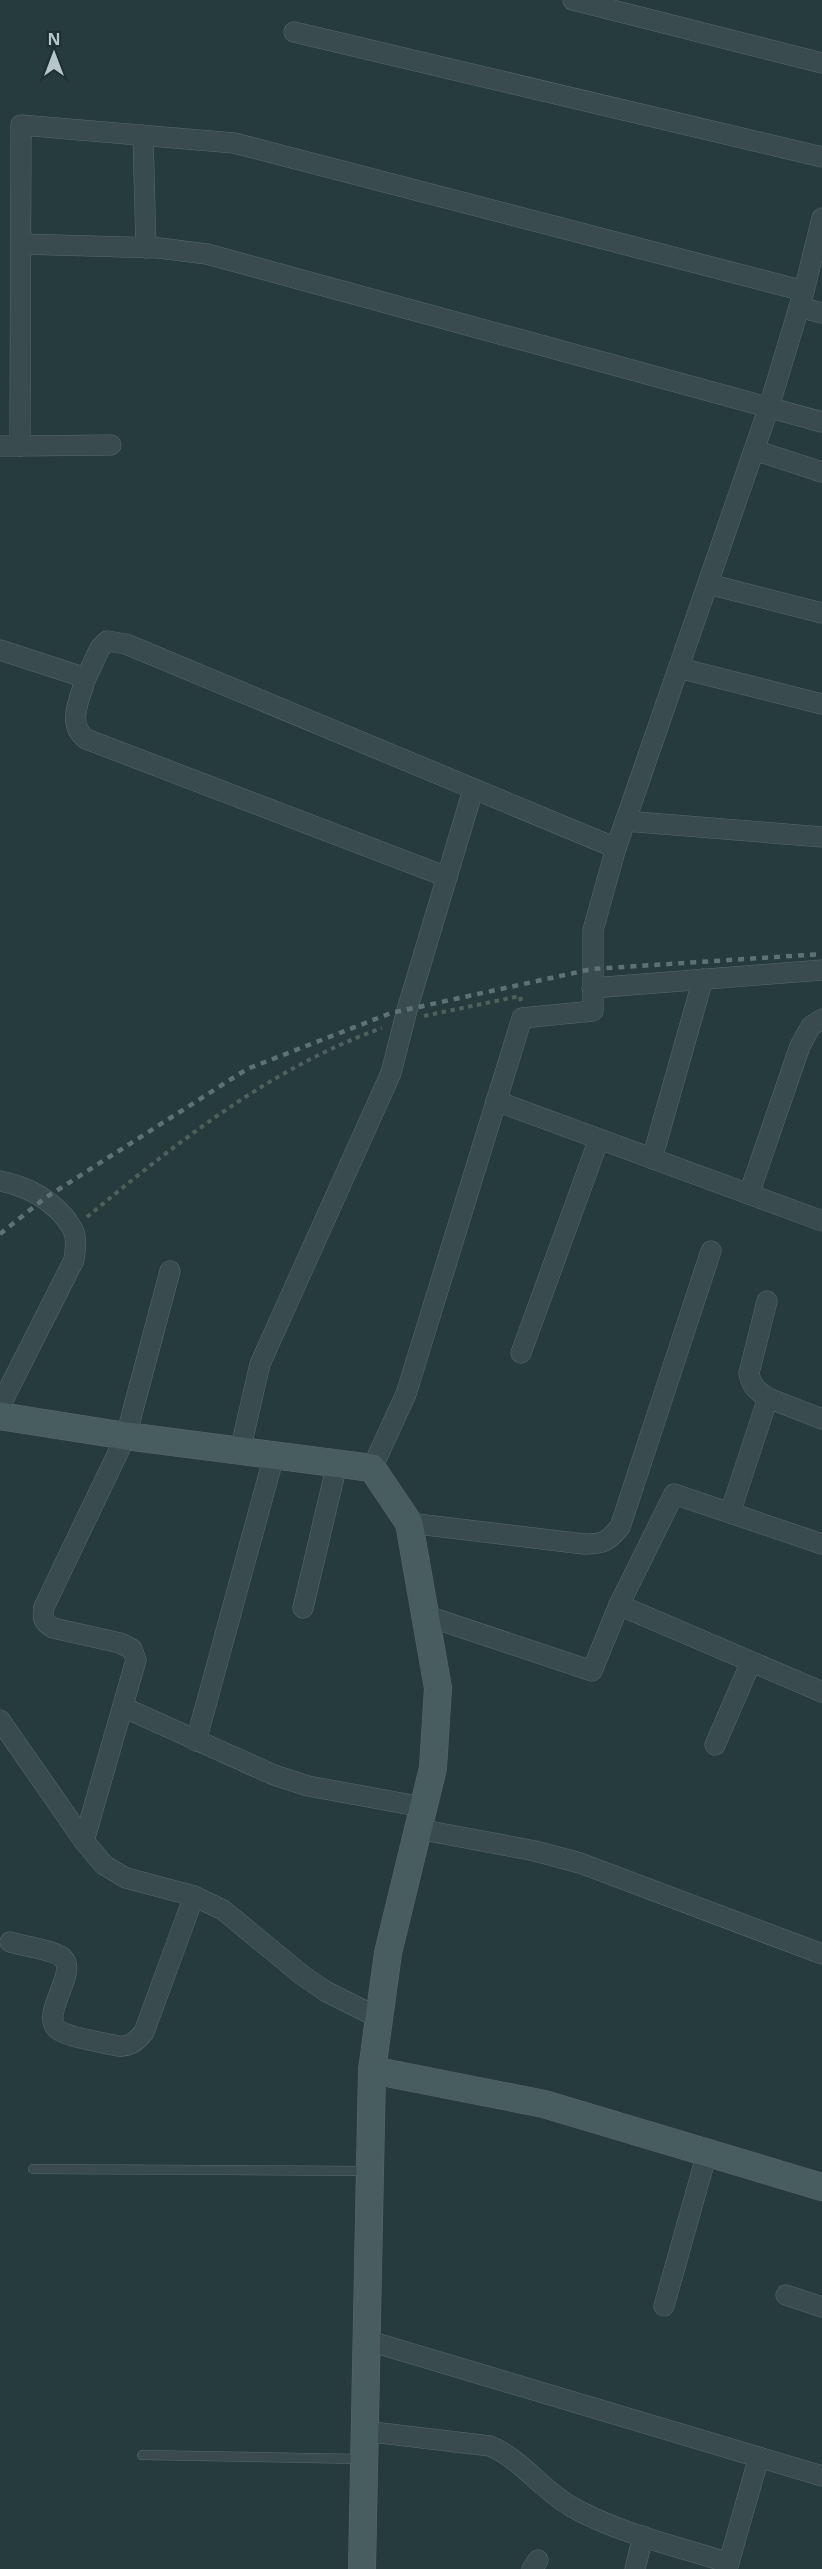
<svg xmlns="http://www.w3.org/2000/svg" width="822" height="2569" font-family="'Noto Sans',sans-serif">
	<rect width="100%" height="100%" fill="#263b3d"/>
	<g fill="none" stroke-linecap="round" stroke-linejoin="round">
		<!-- lane casing -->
		<g stroke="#58696b" stroke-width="10">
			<g id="lane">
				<path d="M33 2169 366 2171"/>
				<path d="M142 2455 361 2459"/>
			</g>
		</g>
		<!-- street casing -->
		<g stroke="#58696b" stroke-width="21">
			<g id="street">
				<path d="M573 0 822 63"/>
				<path d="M294 32 822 157"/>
				<path d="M143 135 146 248"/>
				<path d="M21 244 159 248 207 254 822 422"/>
				<path d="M799 307 822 313"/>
				<path d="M0 446H20L21 125 234 143 804 291"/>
				<path d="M20 446 111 445"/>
				<path d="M754 450 822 472"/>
				<path d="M708 584 822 613"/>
				<path d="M0 650 86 678C80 698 66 724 86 739L447 877"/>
				<path d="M679 668 822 704"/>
				<path d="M86 678 100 648 107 641 126 644 616 848"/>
				<path d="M625 821 822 837"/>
				<path d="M592 988 822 970"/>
				<path d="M496 1101 822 1221"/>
				<path d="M652 1159 703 979"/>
				<path d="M0 1181C28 1186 57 1202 72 1228 78 1238 75 1250 74 1260L0 1406"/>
				<path d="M749 1194 800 1046 811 1026 822 1019"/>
				<path d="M767 1301 749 1373C751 1386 757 1391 768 1398"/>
				<path d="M521 1353 599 1139"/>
				<path d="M240 1451 260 1364 391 1073 407 1010 473 790"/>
				<path d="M372 1468 406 1394 522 1018 593 1011V930L616 848 769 407 804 291 822 218"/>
				<path d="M730 1513 768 1398 822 1419"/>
				<path d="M409 1523 584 1544C604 1544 607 1542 620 1527L711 1251"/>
				<path d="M619 1605 674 1494 822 1544"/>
				<path d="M303 1608 337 1464"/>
				<path d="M424 1615 592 1671 619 1605 822 1692"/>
				<path d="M123 1707 274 1775 308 1786 423 1807"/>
				<path d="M0 1720 84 1841 104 1865 126 1878 194 1896 223 1910 302 1975 325 1991 379 2018"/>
				<path d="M196 1741 274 1456"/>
				<path d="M715 1745 751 1662"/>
				<path d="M418 1829 535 1851 580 1863 822 1954"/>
				<path d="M84 1841 136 1660 132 1649 120 1643 53 1628C43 1622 42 1619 44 1607L126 1436 170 1271"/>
				<path d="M10 1942C22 1946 55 1950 63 1958 78 1973 42 2011 56 2028 64 2037 101 2042 113 2045 127 2049 135 2043 144 2032L194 1896"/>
				<path d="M786 2295 822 2307"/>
				<path d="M664 2306 707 2153"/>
				<path d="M366 2340 822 2476"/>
				<path d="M364 2431 490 2446C521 2459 542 2490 572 2507 620 2534 677 2546 729 2563"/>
				<path d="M532 2569 538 2560"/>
				<path d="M635 2569 643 2536"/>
				<path d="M727 2569 759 2457"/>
			</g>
		</g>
		<!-- secondary casing -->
		<g stroke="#58696b" stroke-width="28">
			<g id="secondary">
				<path d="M0 1416 126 1436 372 1468 409 1523 438 1688 433 1768 388 1953 372 2070 362 2569"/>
				<path d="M372 2070 544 2104 822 2187"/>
			</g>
		</g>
		<!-- path -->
		<g stroke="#4d625a" stroke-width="4" stroke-dasharray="4.5 4.5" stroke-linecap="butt">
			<path d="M424 1016 520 996 521 1001"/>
			<path d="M87 1217C176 1143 272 1067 382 1028"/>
		</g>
		<!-- lane -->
		<use href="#lane" stroke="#3a4b4e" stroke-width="9"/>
		<!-- street -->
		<use href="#street" stroke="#3a4b4e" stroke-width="20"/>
		<!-- secondary -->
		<use href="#secondary" stroke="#485d60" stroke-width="27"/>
		<!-- rail -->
		<path stroke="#5c7274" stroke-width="4.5" stroke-dasharray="6 6" stroke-linecap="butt" d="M0 1234 45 1198 247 1069 391 1013 592 969 822 954"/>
	</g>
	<!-- north arrow -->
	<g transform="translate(54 54)" stroke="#1f3033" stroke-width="4.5" paint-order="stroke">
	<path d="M0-4.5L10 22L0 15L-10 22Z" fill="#b6c6c8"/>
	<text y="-9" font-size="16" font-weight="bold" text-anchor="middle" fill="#b6c6c8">N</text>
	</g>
</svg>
